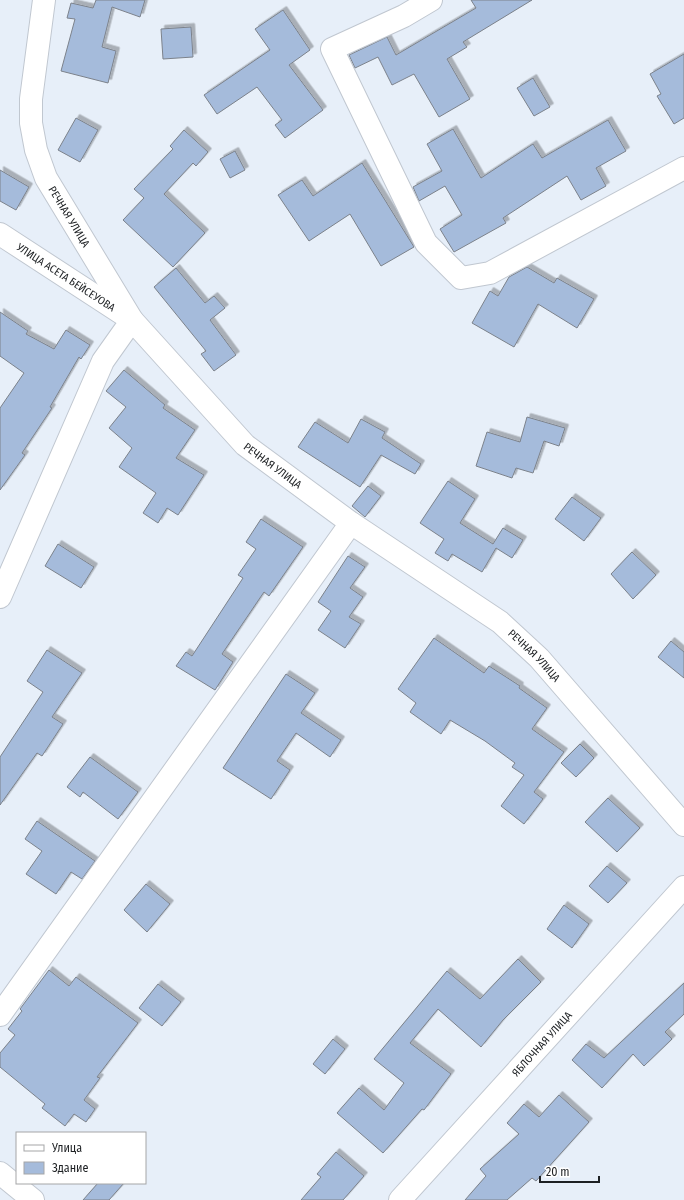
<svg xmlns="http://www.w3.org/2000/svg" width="684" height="1200" font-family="'Fira Sans Condensed',sans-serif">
	<defs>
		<filter id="shadow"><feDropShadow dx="3.5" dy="-3.5" stdDeviation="0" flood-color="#0004"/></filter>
	</defs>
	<rect width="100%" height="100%" fill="#e7eff9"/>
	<!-- building -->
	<g fill="#a5bbdb" stroke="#7c828b" filter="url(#shadow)">
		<path d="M96 0H145L140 17 112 7 102 47 116 51 108 83 61 71 75 19 67 18 71 3 93 8Z"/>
		<path d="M471 0H532L463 42 467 47 447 59 470 99 439 117 414 74 392 85 378 57 355 68 349 55 387 37 396 55 476 8Z"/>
		<path d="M283 10 310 50 289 65 323 110 285 138 275 125 282 120 257 87 217 114 204 95 270 50 255 29Z"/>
		<path d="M191 27 193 57 163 59 161 29Z"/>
		<path d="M684 54V118L674 124 657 96 661 94 650 74Z"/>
		<path d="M533 78 550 107 534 116 517 88Z"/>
		<path d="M76 118 98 130 80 162 58 150Z"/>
		<path d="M608 120 626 151 596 168 606 186 581 200 567 176 503 218 506 223 454 252 440 229 462 215 445 186 419 201 413 187 442 171 427 144 453 129 481 178 533 144 542 158Z"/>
		<path d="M184 130 208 152 196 166 193 163 164 194 205 233 173 267 123 220 144 198 134 189 173 149 170 146Z"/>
		<path d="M235 151 245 170 230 178 220 159Z"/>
		<path d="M362 163 414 247 381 266 350 214 309 241 278 195 302 180 313 196Z"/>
		<path d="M0 170 29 187 16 210 0 201Z"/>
		<path d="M527 267 554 283 557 278 594 299 577 328 538 304 514 347 472 323 490 291 498 296 509 277Z"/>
		<path d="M176 268 205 303 214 296 225 308 210 320 236 355 214 371 201 354 206 351 154 287Z"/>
		<path d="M0 312 28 331 26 334 54 349 66 330 90 345 81 359 79 357 50 407 52 408 22 453 25 455 0 490V408L24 373 0 356Z"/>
		<path d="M124 370 165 405 163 408 195 430 176 458 204 475 178 515 167 508 158 523 143 513 156 493 119 467 132 448 109 428 126 407 106 391Z"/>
		<path d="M527 417 565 428 559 446 544 441 533 473 516 468 512 478 476 466 487 432 520 442Z"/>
		<path d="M361 419 385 432 382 438 421 464 415 474 381 455 360 487 298 447 315 422 348 443Z"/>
		<path d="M448 481 475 499 460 523 493 544 503 528 523 540 512 558 496 548 482 572 452 554 448 561 435 553 444 539 420 523Z"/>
		<path d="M368 486 381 496 365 517 352 506Z"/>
		<path d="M572 497 601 518 584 541 555 519Z"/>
		<path d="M261 519 303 547 269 596 264 592 222 654 233 662 215 690 176 666 186 652 192 656 243 578 238 575 256 549 246 542Z"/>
		<path d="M58 544 94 567 81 588 45 566Z"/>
		<path d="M632 552 656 575 633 599 611 574Z"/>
		<path d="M348 556 365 567 350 588 363 597 349 617 361 624 345 648 318 630 331 611 318 602Z"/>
		<path d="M434 638 484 673 489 666 520 686 519 688 547 708 532 729 564 752 534 792 543 799 524 824 501 806 524 775 512 767 515 763 485 741 450 720 441 734 410 712 416 703 398 689Z"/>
		<path d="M671 641 684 652V678L658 657Z"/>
		<path d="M47 650 82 673 52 717 63 724 42 756 37 753 0 805V757L43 692 27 681Z"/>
		<path d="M286 674 315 693 301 713 341 740 330 757 296 733 277 761 290 770 271 799 223 768Z"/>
		<path d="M580 744 594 758 576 777 561 763Z"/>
		<path d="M90 757 138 792 118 819 83 792 80 797 67 787Z"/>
		<path d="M608 798 640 828 617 852 585 822Z"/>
		<path d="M37 821 95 861 82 879 71 872 56 894 26 874 42 851 25 839Z"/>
		<path d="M607 866 627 883 608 903 589 886Z"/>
		<path d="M146 884 170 904 147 932 124 910Z"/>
		<path d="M564 905 589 924 572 948 547 929Z"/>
		<path d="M518 959 541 982 503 1020 481 1047 438 1009 410 1043 451 1074 424 1110 422 1109 383 1153 337 1113 359 1088 384 1110 404 1083 374 1059 447 971 480 999Z"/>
		<path d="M49 970 69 986 76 977 138 1023 97 1077 100 1078 84 1100 95 1109 86 1122 74 1114 65 1126 42 1108 45 1104 0 1067V1053L15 1035 8 1029 22 1011 20 1009Z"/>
		<path d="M684 983V1014L665 1032 672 1039 644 1066 633 1054 602 1088 572 1060 586 1044 604 1058Z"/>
		<path d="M158 984 181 1002 162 1026 139 1008Z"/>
		<path d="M333 1039 345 1049 325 1074 313 1064Z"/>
		<path d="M559 1095 589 1122 536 1181 532 1178 507 1200H465L486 1176 480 1169 519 1134 507 1123 524 1104 539 1117Z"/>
		<path d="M336 1152 364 1176 343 1200H301L321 1177 317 1174Z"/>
		<path d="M98 1183H124L109 1200H83Z"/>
	</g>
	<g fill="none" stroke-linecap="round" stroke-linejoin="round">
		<!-- minor casing -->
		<g stroke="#c0c7d0" stroke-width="24">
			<g id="minor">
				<path id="s1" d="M44 0 31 99V123L36 150 46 178 132 320 245 445 351 523 500 622 539 658 684 825"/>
				<path d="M431 0 404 16 332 49 426 243 461 278 490 273 684 168"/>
				<path id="s2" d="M0 234 132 320 103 361 0 597"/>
				<path d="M0 1015 351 523"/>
				<path d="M0 1173 33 1200"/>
				<path id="s3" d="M400 1200 684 887"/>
			</g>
		</g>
		<!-- minor -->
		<use href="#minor" stroke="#fff" stroke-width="22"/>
	</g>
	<g text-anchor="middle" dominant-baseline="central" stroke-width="3" stroke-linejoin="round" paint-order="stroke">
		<!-- street labels -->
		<g font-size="11" fill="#1d2023" stroke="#fff">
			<text stroke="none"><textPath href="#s1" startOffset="226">РЕЧНАЯ УЛИЦА</textPath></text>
			<text stroke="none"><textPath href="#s2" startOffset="79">УЛИЦА АСЕТА БЕЙСЕУОВА</textPath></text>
			<text stroke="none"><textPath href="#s1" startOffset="550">РЕЧНАЯ УЛИЦА</textPath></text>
			<text stroke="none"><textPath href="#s1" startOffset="874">РЕЧНАЯ УЛИЦА</textPath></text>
			<text stroke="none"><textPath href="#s3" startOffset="211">ЯБЛОЧНАЯ УЛИЦА</textPath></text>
		</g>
	</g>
	<!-- legend -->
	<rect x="16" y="1132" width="130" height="52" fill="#ffffff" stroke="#a5a6a7"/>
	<rect x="24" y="1145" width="20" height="6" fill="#ffffff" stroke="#a5a6a7"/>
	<text x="52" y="1152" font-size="12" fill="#1d2023">Улица</text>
	<rect x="24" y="1162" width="20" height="12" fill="#a5bbdb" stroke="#a5a6a7"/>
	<text x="52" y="1172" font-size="12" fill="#1d2023">Здание</text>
	<!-- scale -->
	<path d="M540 1176v6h59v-6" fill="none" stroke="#1d2023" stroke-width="2"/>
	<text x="546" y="1176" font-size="12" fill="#1d2023" stroke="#ffffff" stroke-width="3" paint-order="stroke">20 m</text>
</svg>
